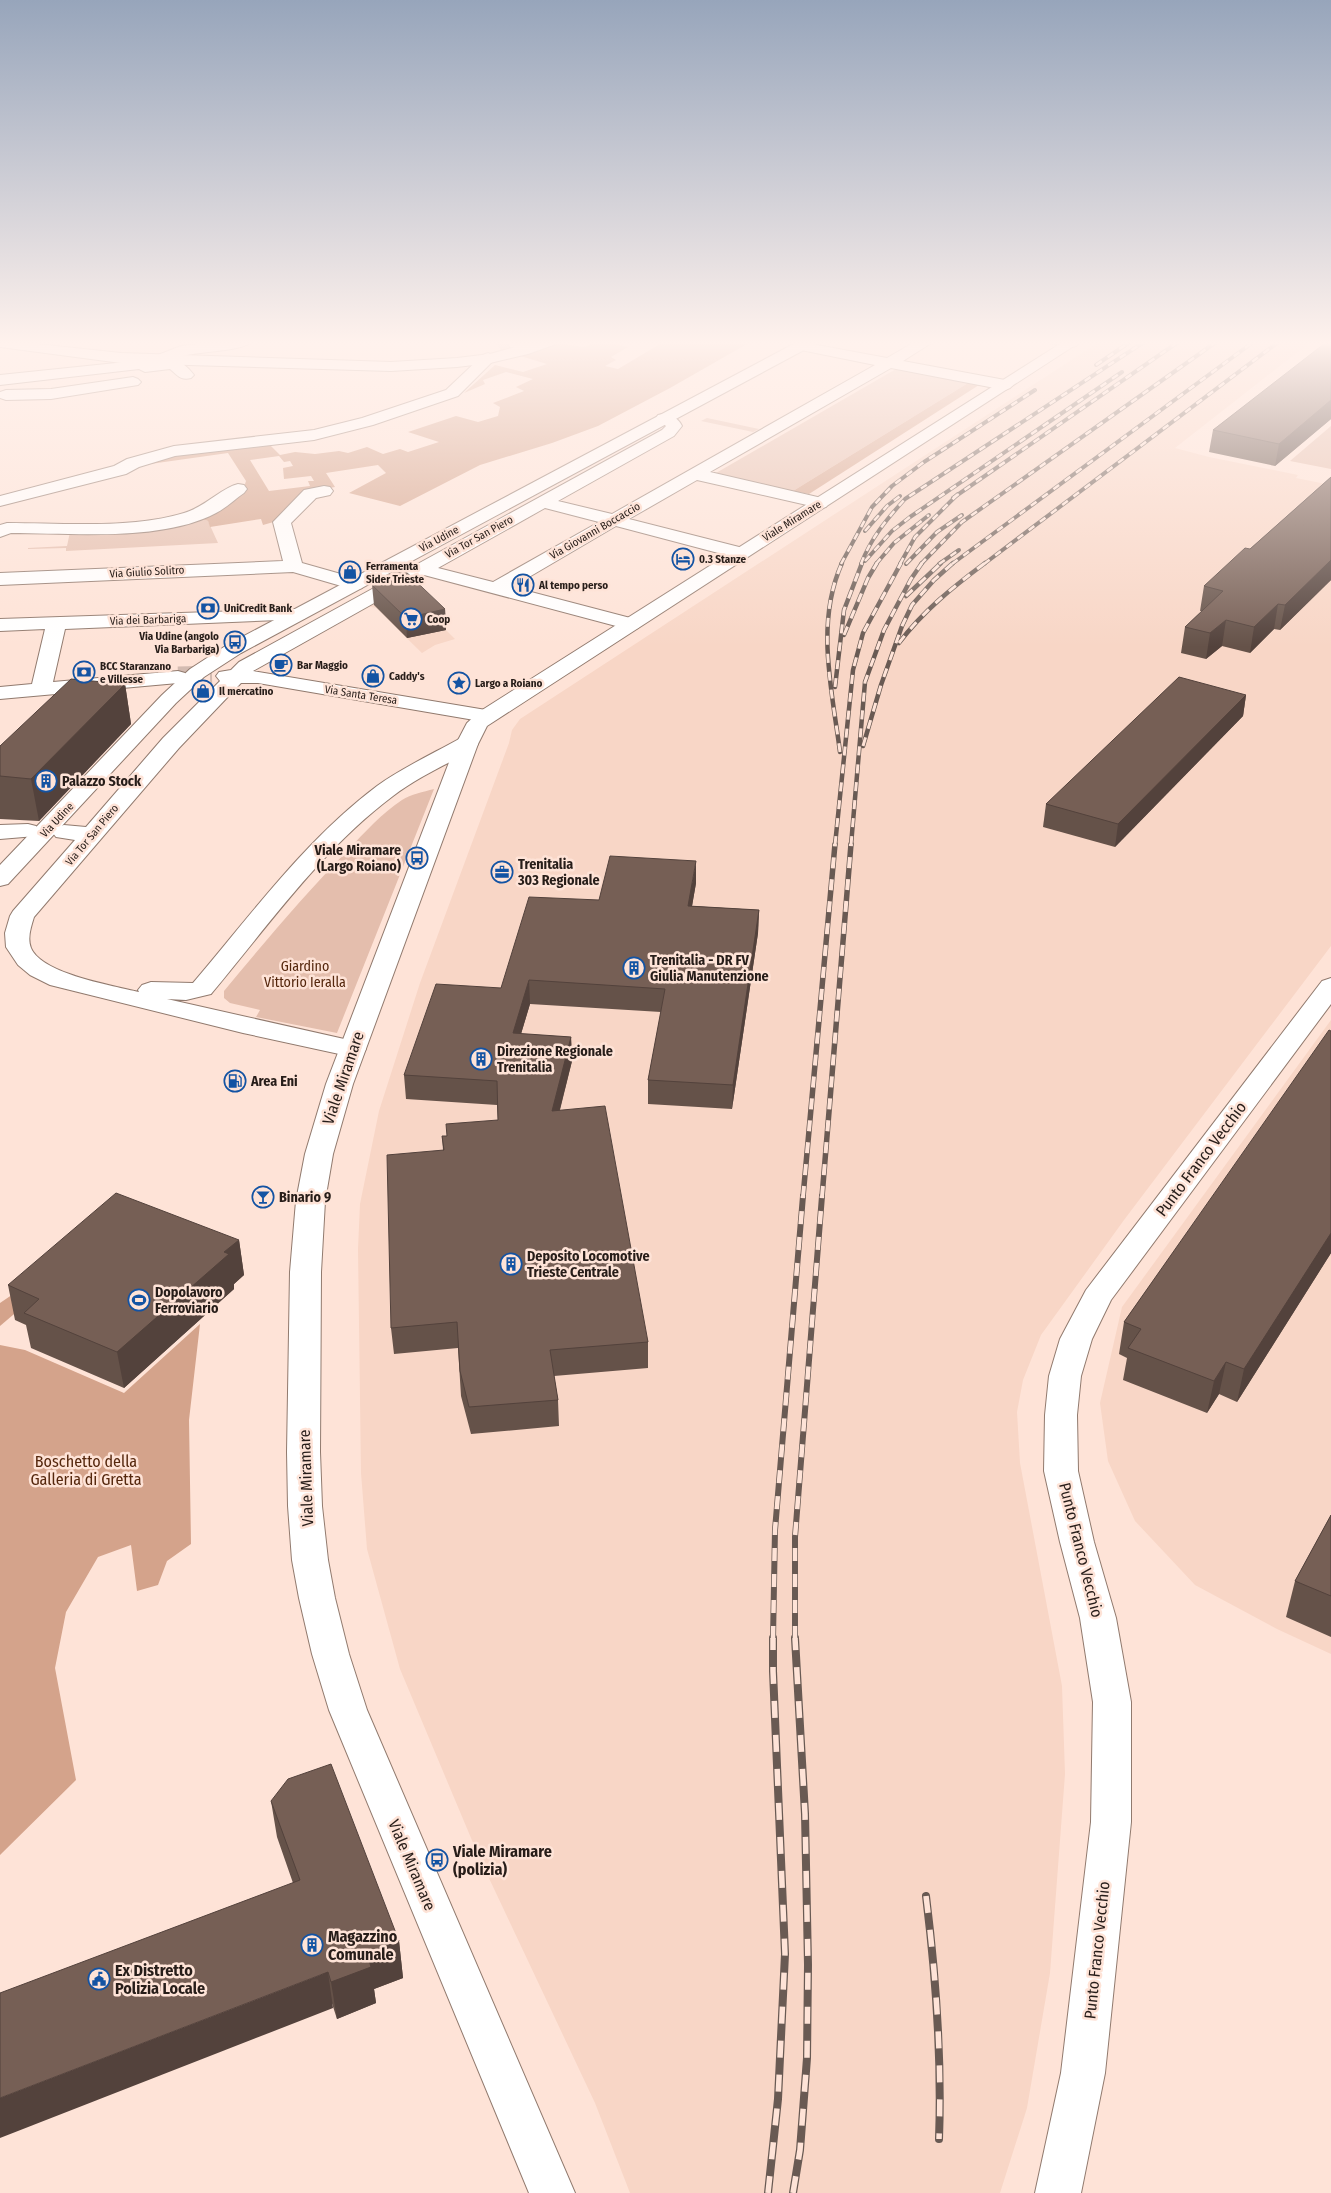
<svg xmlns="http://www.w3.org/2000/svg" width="1331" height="2193" font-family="'Fira Sans Condensed',sans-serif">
	<rect width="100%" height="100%" fill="#fee3d7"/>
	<!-- built -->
	<g fill="#f8d6c6">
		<path d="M1102 340H1313L1175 448 1209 457 1298 475 1296 478 1331 485V946L1124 1220 1041 1335 1023 1380 1017 1412 1020 1463 1062 1686 1065 1774 1050 1973 1027 2108 1000 2193H630L595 2103 479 1857 400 1669 367 1549 361 1473 358 1249 360 1204 379 1111 420 983 509 743 512 730 520 719Z"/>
		<path d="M402 587 446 630 455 639 435 645 422 653 376 608 367 606Z"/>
		<path d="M1331 1020V1654L1277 1629 1195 1585 1135 1521 1108 1461 1100 1403 1122 1307Z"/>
	</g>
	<!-- green -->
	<g fill="#e4bead">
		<path d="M896 369 968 383 793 491 716 473Z"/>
		<path d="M707 418 759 429 753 432 701 421Z"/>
		<path d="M1331 426V469L1290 461Z"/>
		<path d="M199 518 208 521 218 543 66 551V548L28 549V548L67 546 70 532Z"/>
		<path d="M434 789 337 1033 256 1017 260 1010 230 1003 224 998V991C264 943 304 895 348 850 364 833 382 813 402 800 411 794 423 792 434 789Z"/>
	</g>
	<!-- forest -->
	<g fill="#d4a38b" fill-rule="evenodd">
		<path d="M598 340 628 347 611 357 616 360 605 366 618 369 660 344 638 340H754L670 388 598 426 552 443 480 465 400 506 349 493 386 473 378 465 326 473 335 487 307 492 277 521 263 525 261 519 210 527 208 521 199 518 243 490 246 481 228 453 143 465 178 454 269 444 280 455 295 452 315 454 339 451 348 453 367 447 383 454 400 449 408 452 439 442 408 432 456 416 478 422 498 416 500 407 493 403 524 391 516 387 533 379 506 372 483 380 485 384 464 393 495 365 523 372 547 364 517 355 555 343 585 347ZM279 456 284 462 290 461 293 466 283 468 284 479 311 476 314 481H308L310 486 269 491 250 460Z"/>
		<path d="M968 383 979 385 809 494 793 491Z"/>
		<path d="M134 1212 0 1326V1303Z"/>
		<path d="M200 1324 189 1420 191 1544 167 1561 158 1585 137 1591 131 1545 98 1557 66 1612 55 1668 76 1780 0 1855V1345L25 1350 124 1393Z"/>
	</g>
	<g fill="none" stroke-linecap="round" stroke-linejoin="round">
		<!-- minor-tunnel-far1 -->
		<path stroke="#d3bbb1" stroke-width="16" stroke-dasharray="16 8" stroke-linecap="butt" d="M501 351 515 344"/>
		<!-- minor-tunnel -->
		<path stroke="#d3bbb1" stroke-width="21" stroke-dasharray="21 11" stroke-linecap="butt" d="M178 677 212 676"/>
		<!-- minor casing -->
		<g stroke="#917a6e" stroke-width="2">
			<g id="minor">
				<path d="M231 340H254C245 353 189 350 170 360 179 359 188 367 194 375L191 378C181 381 177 375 170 369L145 372 139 369 0 385V375L145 360 181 346Z"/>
				<path d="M511 340H529C525 347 517 349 510 347L508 344Z"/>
				<path d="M918 340H936L903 361 1005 380 1010 382 1013 385 1010 388 1005 390 891 368 710 472 826 499 829 503 826 507 820 508 697 480 629 519 747 549 750 553 747 557 741 559 616 526 512 587 638 620 641 624 638 628 631 630 424 575 253 671 486 710 493 712 497 716 493 720 486 722 258 683H241L179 748 34 917C31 927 27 938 31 948 42 974 114 986 139 992L138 990 142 985 151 982 193 983C251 915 305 840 377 786 402 768 432 754 459 739L467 738 475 739 478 744 475 749C447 764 418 777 393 796 321 850 268 926 211 994L186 1000 167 999 362 1043 366 1049 362 1055 353 1057 243 1033 50 985 30 975 18 965 6 947 5 933 10 916 13 911 75 840 56 837 52 832 56 827 64 825 86 827 163 738 220 681 216 676 219 672 231 670 239 662 662 430 666 426 656 418 658 415C668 412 678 417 682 426L674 436 558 501 612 514 875 365 796 349 794 346 796 343 801 342 887 358ZM545 508 599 522 493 582 438 568Z"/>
				<path d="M1049 340H1076L1078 343 1076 346 1071 347 1051 343Z"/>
				<path d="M488 353 493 355 496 358 458 396 373 425 314 440 175 456 139 467 126 474 0 506V496L114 466 127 459 174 446 314 430 362 418 446 390 483 355Z"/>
				<path d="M133 377 138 379 141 382 138 385 51 399 6 400 0 398V392L6 390 51 389Z"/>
				<path d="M238 484 244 485 247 489 244 493C235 499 226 508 216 513 162 542 71 533 11 533L0 537V525L7 523C61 523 133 529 184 513 205 507 221 488 238 484Z"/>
				<path d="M324 486 330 487 333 491 330 495 316 498 291 523 302 563 362 580 364 584 362 588 355 590 293 572 0 585V573L283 561 273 522 304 490Z"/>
				<path d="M297 609 304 611 307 615 304 619 65 629 53 682 178 671 185 673 188 677 185 681 178 683 0 699V687L32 684 45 629 0 631V619Z"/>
				<path d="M28 824 36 826 40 831 36 836 0 839V825Z"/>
				<path d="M1331 978V1004L1111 1300 1092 1339 1081 1376 1077 1415 1078 1471 1094 1542 1116 1618 1131 1702V1822L1105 2073 1081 2193H1035L1061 2073 1091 1822 1093 1702 1080 1618 1060 1542 1044 1471 1045 1415 1049 1376 1060 1339 1086 1290 1322 981Z"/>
			</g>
		</g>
		<!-- major casing -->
		<g stroke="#917a6e" stroke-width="2">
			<g id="major">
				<path d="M0 340 121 353 391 362 457 358 490 354 540 340H561L559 343 528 354 490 363 457 367 391 371 121 363 0 347Z"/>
				<path d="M801 340H819L817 343 241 653 204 677 176 703 8 884 0 886V865L162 695 190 669 227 645Z"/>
				<path d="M1066 340H1083L487 726 478 744 353 1084 333 1154 325 1201 321 1272 320 1452 322 1506 328 1560 335 1598 349 1654 367 1710 575 2193H529L329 1710 312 1654 299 1598 292 1560 288 1506 287 1452 290 1272 296 1201 305 1154 326 1084 456 744 467 723 479 712Z"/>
			</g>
		</g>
		<!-- minor -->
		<use href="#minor" fill="#fff" fill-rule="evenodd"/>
		<!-- major -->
		<use href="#major" fill="#fff" fill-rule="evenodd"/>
		<!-- rail-far4 casing -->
		<g stroke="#695a53" stroke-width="4">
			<g id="rail-far4">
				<path d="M1096 365 1133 340"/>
				<path d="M953 498 1181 340"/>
				<path d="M865 531 887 506 900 496"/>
				<path d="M865 561 892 531 910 517 1122 372"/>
				<path d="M841 564 872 507 892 486 924 462 1035 390"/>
				<path d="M861 564C871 538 886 520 905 499L1147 340"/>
				<path d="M876 564 894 543 929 515"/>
				<path d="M900 564 915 537 958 494"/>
				<path d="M906 564 937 532 962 515"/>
				<path d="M921 564 962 522 1219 340"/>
				<path d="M939 564 959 550"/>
				<path d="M952 564 1256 340"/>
				<path d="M984 564 1281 340"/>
			</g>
		</g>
		<!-- rail-far3 casing -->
		<g stroke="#695a53" stroke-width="4.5">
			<g id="rail-far3">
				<path d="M906 596 941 563"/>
				<path d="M844 635 868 578 877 563"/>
				<path d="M899 643C923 611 953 587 985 563"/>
				<path d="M835 687 844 610 862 563"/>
				<path d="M863 746 881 685 902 626 912 605 934 580 953 563"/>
				<path d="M840 752C832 690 815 623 842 563"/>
				<path d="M835 845 853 670 863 633 901 563"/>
				<path d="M851 845 865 682 884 630 911 579 922 563"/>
			</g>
		</g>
		<!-- rail-far2 casing -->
		<g stroke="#695a53" stroke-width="5.5">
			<g id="rail-far2">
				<path d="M803 1197 835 844"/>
				<path d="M822 1197 851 844"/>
			</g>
		</g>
		<!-- rail-far1 casing -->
		<g stroke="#695a53" stroke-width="6">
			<g id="rail-far1">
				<path d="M773 1639 775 1530 803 1196"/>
				<path d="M795 1639V1537L822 1196"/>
			</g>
		</g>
		<!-- rail casing -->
		<g stroke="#695a53" stroke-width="8">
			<g id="rail">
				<path d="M926 1896C936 1977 942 2057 939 2139"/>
				<path d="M768 2193 778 2099 785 1954 773 1671V1638"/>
				<path d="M793 2193 800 2150 807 2058 808 1965 805 1814 795 1638"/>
			</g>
		</g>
		<!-- rail-far4 -->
		<use href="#rail-far4" stroke="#fee3d7" stroke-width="2.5" stroke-dasharray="7" stroke-linecap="butt"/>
		<!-- rail-far3 -->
		<use href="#rail-far3" stroke="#fee3d7" stroke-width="3" stroke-dasharray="9" stroke-linecap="butt"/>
		<!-- rail-far2 -->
		<use href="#rail-far2" stroke="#fee3d7" stroke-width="4" stroke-dasharray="11" stroke-linecap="butt"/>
		<!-- rail-far1 -->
		<use href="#rail-far1" stroke="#fee3d7" stroke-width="4.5" stroke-dasharray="13" stroke-linecap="butt"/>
		<!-- rail -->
		<use href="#rail" stroke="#fee3d7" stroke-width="5.5" stroke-dasharray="17" stroke-linecap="butt"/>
	</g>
	<!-- wall -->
	<g fill="#655249">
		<path d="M1331 340V419L1275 466 1209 452 1213 430Z"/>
		<path d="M1331 477V580L1280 630 1274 629 1250 653 1222 646 1206 659 1181 653 1185 627 1202 611H1200L1204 586 1250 549Z"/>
		<path d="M372 585 445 609 446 630 407 638 374 605Z"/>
		<path d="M125 684 131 724 39 821 0 819V746Z"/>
		<path d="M1246 695 1243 716 1115 847 1043 827 1046 804Z"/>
		<path d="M696 883 692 906 759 910 758 933 732 1109 648 1104V1080L661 1012 530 1004 521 1034 571 1037 572 1061 560 1110 648 1342V1368L554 1376 558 1400 559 1426 471 1434 461 1396 458 1348 394 1354 391 1328 443 1150 442 1136H446L498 1120 497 1105 406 1099 404 1075 599 900Z"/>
		<path d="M1331 1031V1253L1237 1402 1219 1394 1207 1413 1123 1380 1127 1358 1119 1354 1124 1322Z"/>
		<path d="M239 1240 244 1275 234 1284V1289L124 1388 31 1348 26 1325 15 1320 8 1285Z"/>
		<path d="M1331 1515V1637L1286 1617 1295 1581Z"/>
		<path d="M271 1801 399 1941 403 1978 374 1989 376 2003 337 2019 293 1883 277 1837Z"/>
	</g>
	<!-- shaded-wall -->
	<g fill="#53423c">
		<path d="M1331 400V419L1275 466 1279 444Z"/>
		<path d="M1331 560V580L1280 630 1285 605Z"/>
		<path d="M1278 604 1274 629 1250 653 1254 627Z"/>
		<path d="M445 609 446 630 407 638 406 618Z"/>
		<path d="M1226 620 1222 646 1206 659 1210 633Z"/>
		<path d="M125 684 131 724 39 821 31 779Z"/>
		<path d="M1246 695 1243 716 1115 847 1118 824Z"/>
		<path d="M696 861V883L688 929V906Z"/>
		<path d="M759 910 758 933 732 1109 733 1085Z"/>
		<path d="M529 980 530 1004 514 1057 513 1033Z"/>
		<path d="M571 1037 572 1061 553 1136 552 1111Z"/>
		<path d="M1331 1233V1253L1237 1402 1244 1369Z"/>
		<path d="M239 1240 244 1275 234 1284V1289L124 1388 117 1352 224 1252Z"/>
		<path d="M1226 1362 1219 1394 1207 1413 1214 1381Z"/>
		<path d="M399 1941 403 1978 374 1989 376 2003 337 2019 331 1982 367 1953Z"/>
		<path d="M328 1972 333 2008 0 2138V2098Z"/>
	</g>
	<!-- building -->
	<g fill="#765f55" stroke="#53423c">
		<path d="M1329 340H1331V400L1279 444 1213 430Z"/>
		<path d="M1331 477V560L1285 605 1278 604 1254 627 1226 620 1210 633 1185 627 1223 591 1204 586 1245 548 1250 549Z"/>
		<path d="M402 568 445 609 406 618 372 585Z"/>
		<path d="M1179 677 1246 695 1118 824 1046 804Z"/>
		<path d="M71 679 125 684 31 779 0 776V746Z"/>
		<path d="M610 856 696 861 688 906 759 910 733 1085 648 1080 665 989 529 980 513 1033 571 1037 552 1111 605 1106 648 1342 550 1350 558 1400 469 1407 460 1371 457 1322 391 1328 387 1155 444 1150 442 1136H447L446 1124 498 1120 497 1081 404 1075 436 984 501 988 529 897 599 900Z"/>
		<path d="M1329 1030 1331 1031V1233L1244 1369 1226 1362 1214 1381 1128 1348 1141 1329 1124 1322Z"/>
		<path d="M116 1193 239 1240 224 1252 229 1254 117 1352 24 1313 39 1299 8 1285Z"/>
		<path d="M1331 1515V1596L1295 1581Z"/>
		<path d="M331 1764 399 1941 367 1953 371 1967 331 1982 328 1972 0 2098V1993L300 1880 271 1801 288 1779Z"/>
	</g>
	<!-- sky -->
	<linearGradient id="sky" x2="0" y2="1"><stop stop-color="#97a5bb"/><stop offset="0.53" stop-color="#fff2ed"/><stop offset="1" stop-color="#fff2ed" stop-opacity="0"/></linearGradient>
	<rect width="1331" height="647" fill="url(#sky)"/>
	<!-- icons -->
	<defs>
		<g id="hotel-ring" transform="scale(1.125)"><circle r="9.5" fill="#fee3d7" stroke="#1353a3" stroke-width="1.5"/><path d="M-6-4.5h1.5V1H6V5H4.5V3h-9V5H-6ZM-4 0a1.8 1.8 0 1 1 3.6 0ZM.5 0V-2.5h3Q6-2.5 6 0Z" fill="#1353a3"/></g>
		<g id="shop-ring" transform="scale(1.125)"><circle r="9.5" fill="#fee3d7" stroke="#1353a3" stroke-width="1.5"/><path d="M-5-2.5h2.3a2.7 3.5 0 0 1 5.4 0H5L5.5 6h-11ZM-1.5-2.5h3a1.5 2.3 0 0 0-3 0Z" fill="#1353a3"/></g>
		<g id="restaurant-ring" transform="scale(1.125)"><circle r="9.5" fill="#fee3d7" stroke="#1353a3" stroke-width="1.5"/><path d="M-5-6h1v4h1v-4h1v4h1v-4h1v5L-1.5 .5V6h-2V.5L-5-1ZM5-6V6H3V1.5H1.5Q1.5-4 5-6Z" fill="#1353a3"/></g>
		<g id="bank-ring" transform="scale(1.125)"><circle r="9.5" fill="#fee3d7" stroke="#1353a3" stroke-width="1.5"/><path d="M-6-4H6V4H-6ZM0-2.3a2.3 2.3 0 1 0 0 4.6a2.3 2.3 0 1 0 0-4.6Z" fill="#1353a3"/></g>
		<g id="supermarket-ring" transform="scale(1.125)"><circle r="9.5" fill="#fee3d7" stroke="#1353a3" stroke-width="1.5"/><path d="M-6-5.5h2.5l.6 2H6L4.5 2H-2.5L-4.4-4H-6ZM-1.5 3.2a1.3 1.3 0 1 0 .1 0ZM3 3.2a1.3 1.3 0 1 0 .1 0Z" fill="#1353a3"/></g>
		<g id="bus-ring" transform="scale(1.125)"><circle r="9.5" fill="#fee3d7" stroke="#1353a3" stroke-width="1.5"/><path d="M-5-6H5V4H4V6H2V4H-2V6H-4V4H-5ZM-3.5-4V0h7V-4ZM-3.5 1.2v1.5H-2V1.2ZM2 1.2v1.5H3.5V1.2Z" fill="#1353a3"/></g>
		<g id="cafe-ring" transform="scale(1.125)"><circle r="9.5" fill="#fee3d7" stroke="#1353a3" stroke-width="1.5"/><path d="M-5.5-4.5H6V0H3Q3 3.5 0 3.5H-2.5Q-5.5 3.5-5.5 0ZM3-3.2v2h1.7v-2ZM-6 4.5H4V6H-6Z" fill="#1353a3"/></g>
		<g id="sight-ring" transform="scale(1.125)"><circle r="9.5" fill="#fee3d7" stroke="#1353a3" stroke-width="1.5"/><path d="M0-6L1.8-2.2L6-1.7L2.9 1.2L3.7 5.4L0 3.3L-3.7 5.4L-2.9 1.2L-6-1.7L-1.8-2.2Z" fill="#1353a3"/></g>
		<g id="building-ring" transform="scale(1.125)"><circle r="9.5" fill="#fee3d7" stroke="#1353a3" stroke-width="1.5"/><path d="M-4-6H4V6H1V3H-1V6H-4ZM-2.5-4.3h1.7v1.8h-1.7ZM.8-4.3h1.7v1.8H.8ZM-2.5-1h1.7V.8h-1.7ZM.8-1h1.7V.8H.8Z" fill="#1353a3"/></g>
		<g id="office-ring" transform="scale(1.125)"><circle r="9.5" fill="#fee3d7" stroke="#1353a3" stroke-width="1.5"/><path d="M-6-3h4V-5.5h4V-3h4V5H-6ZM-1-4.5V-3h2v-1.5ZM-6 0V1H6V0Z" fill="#1353a3"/></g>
		<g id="fuel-ring" transform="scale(1.125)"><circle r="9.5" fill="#fee3d7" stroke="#1353a3" stroke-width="1.5"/><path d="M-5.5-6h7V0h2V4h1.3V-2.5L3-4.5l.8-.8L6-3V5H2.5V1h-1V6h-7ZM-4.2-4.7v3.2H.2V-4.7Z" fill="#1353a3"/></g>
		<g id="bar-ring" transform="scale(1.125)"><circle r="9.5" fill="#fee3d7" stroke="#1353a3" stroke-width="1.5"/><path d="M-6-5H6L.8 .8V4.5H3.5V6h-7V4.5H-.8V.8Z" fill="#1353a3"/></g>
		<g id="stadium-ring" transform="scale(1.125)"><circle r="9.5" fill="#fee3d7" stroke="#1353a3" stroke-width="1.5"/><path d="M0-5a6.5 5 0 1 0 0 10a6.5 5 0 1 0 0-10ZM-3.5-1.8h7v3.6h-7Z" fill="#1353a3"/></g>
		<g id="civic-ring" transform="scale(1.125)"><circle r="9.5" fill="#fee3d7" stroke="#1353a3" stroke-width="1.5"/><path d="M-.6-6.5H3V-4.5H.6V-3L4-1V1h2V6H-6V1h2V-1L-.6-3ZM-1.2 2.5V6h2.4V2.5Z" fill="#1353a3"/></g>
	</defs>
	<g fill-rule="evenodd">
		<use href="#hotel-ring" x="683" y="559"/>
		<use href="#shop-ring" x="350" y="572"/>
		<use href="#restaurant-ring" x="523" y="585"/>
		<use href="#bank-ring" x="208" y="608"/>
		<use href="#supermarket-ring" x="411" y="619"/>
		<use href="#bus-ring" x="235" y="642"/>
		<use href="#cafe-ring" x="281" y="665"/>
		<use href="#bank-ring" x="84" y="672"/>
		<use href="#shop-ring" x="373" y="676"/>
		<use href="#sight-ring" x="459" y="683"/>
		<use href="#shop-ring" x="203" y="691"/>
		<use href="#building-ring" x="46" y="781"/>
		<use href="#bus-ring" x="417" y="858"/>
		<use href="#office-ring" x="502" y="872"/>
		<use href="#building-ring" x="634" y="968"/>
		<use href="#building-ring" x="481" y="1059"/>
		<use href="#fuel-ring" x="235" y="1081"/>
		<use href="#bar-ring" x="263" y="1197"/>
		<use href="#building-ring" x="511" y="1264"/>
		<use href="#stadium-ring" x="139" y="1300"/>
		<use href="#bus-ring" x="437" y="1860"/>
		<use href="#building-ring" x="312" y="1945"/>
		<use href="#civic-ring" x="99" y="1979"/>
	</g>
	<g text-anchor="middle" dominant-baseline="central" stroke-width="5" stroke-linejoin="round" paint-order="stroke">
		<!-- far-street labels -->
		<g font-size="11" fill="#271d19" stroke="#fee3d7">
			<text transform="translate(792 521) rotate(-32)">Viale Miramare</text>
			<text transform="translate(595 531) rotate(-30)">Via Giovanni Boccaccio</text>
			<text transform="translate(479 537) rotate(-29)">Via Tor San Piero</text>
			<text transform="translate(439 539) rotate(-28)">Via Udine</text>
			<text transform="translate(147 572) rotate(-3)">Via Giulio Solitro</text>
			<text transform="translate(148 620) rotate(-2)">Via dei Barbariga</text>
			<text transform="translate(361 695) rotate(9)">Via Santa Teresa</text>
			<text transform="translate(57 820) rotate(-47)">Via Udine</text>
			<text transform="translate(92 835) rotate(-50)">Via Tor San Piero</text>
		</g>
		<!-- far-poi labels -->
		<g font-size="11" font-weight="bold" fill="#271d19" stroke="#fee3d7" text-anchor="start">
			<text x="699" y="559">0.3 Stanze</text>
			<text x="366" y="566">Ferramenta<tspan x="366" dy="13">Sider Trieste</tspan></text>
			<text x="539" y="585">Al tempo perso</text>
			<text x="224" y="608">UniCredit Bank</text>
			<text x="427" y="619">Coop</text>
			<text x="219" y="636" text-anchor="end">Via Udine (angolo<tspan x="219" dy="13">Via Barbariga)</tspan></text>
			<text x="297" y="665">Bar Maggio</text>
			<text x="100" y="666">BCC Staranzano<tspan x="100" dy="13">e Villesse</tspan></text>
			<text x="389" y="676">Caddy's</text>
			<text x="475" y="683">Largo a Roiano</text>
			<text x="219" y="691">Il mercatino</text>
		</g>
		<!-- poi labels -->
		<g font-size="14" font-weight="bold" fill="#271d19" stroke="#fee3d7" text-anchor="start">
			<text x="62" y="781">Palazzo Stock</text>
			<text x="401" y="850" text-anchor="end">Viale Miramare<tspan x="401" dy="16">(Largo Roiano)</tspan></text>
			<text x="518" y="864">Trenitalia<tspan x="518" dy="16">303 Regionale</tspan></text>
			<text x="650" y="960">Trenitalia - DR FV<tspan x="650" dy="16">Giulia Manutenzione</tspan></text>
			<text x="497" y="1051">Direzione Regionale<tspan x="497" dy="16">Trenitalia</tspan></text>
			<text x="251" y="1081">Area Eni</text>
			<text x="279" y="1197">Binario 9</text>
			<text x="527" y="1256">Deposito Locomotive<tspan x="527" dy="16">Trieste Centrale</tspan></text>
			<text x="155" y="1292">Dopolavoro<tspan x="155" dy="16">Ferroviario</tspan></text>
		</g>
		<!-- park labels -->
		<g font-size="14" fill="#55270d" stroke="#fee3d7">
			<text x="305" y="966">Giardino<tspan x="305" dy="16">Vittorio Ieralla</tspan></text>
		</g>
		<!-- near-street labels -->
		<g font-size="16" fill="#271d19" stroke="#fee3d7">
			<text transform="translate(343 1078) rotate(-71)">Viale Miramare</text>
			<text transform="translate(1201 1159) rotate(-53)">Punto Franco Vecchio</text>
			<text transform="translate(306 1478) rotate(-92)">Viale Miramare</text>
			<text transform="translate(1081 1550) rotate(76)">Punto Franco Vecchio</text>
			<text transform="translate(412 1865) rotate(67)">Viale Miramare</text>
			<text transform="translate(1097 1950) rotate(-84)">Punto Franco Vecchio</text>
		</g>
		<!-- near-park labels -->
		<g font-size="16" fill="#55270d" stroke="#fee3d7">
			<text x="86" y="1461">Boschetto della<tspan x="86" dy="18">Galleria di Gretta</tspan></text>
		</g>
		<!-- near-poi labels -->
		<g font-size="16" font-weight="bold" fill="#271d19" stroke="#fee3d7" text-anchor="start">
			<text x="453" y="1851">Viale Miramare<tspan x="453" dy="18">(polizia)</tspan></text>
			<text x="328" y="1936">Magazzino<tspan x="328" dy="18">Comunale</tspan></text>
			<text x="115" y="1970">Ex Distretto<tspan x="115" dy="18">Polizia Locale</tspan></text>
		</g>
	</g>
</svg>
